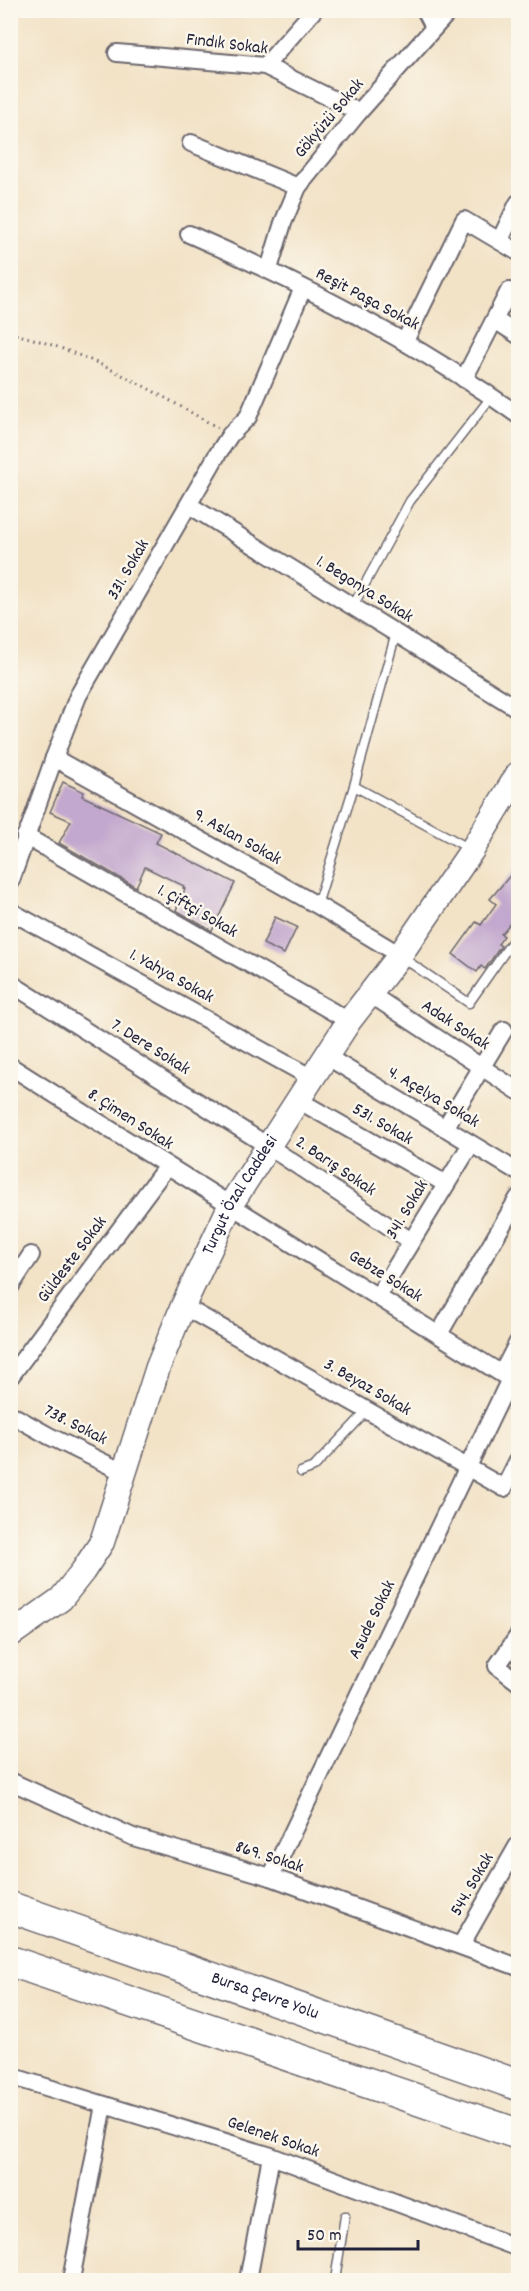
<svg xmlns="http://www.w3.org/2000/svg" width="529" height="2291" font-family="Dekko,sans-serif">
	<rect width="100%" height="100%" fill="#fbf7ec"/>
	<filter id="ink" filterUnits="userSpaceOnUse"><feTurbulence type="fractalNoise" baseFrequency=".0167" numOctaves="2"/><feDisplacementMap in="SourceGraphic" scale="12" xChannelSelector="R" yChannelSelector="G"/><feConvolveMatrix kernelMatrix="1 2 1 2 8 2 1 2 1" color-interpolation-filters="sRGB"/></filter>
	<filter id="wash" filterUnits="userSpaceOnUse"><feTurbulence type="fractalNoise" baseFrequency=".008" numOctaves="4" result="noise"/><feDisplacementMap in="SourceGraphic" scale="24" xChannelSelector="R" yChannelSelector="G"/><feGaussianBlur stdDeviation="1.35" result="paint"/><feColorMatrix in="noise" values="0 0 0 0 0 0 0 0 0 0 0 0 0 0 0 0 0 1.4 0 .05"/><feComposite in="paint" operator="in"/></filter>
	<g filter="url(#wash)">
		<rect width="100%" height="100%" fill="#f2e2c6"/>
		<g id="blocks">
			<!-- building -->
			<g fill="#c2a8ce">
				<path d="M63 782 84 792 82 796 161 833 156 843 235 883 212 931 176 910 185 889 183 888 184 886 145 867 136 887 59 843 71 821 50 812Z"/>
				<path d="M519 865V913L501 934 504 936 498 944 501 946 485 969 481 966 477 972 453 954 476 922 481 925 496 904 490 899Z"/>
				<path d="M275 917 297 927 284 954 263 944Z"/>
			</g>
		</g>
	</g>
	<g filter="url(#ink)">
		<use href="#blocks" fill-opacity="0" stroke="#6b656c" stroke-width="1.5"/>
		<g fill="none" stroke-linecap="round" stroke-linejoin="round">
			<!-- lane casing -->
			<g stroke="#6b656c" stroke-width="11">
				<g id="lane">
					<path d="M353 606 410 501 492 396"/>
					<path d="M354 786 472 850"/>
					<path d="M317 905 354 786 396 633"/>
					<path d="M400 956 469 1003 518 933"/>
					<path d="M301 1472 314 1467 367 1411"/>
					<path d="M335 2280 345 2216"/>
				</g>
			</g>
			<!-- street casing -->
			<g stroke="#6b656c" stroke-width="20">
				<g id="street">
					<path d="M425 10 434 27"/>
					<path d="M117 53 265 66 359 112"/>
					<path d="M265 66 314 10"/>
					<path d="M191 143 298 187"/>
					<path d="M189 234C303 284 416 342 518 415"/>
					<path d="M500 240 518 203"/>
					<path d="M269 269 283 223 298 187 359 112 450 10"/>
					<path d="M495 320 518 335"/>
					<path d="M405 341 464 220 518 252"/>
					<path d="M464 379 509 291"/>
					<path d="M189 505 518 709"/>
					<path d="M54 758 317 905 400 955"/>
					<path d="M25 836 349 1021"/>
					<path d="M10 883 54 758 78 696 217 455 230 435 248 417 303 288"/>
					<path d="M10 911 312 1078"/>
					<path d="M10 983 268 1146 411 1241"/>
					<path d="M370 994 518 1091"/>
					<path d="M326 1056 518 1172"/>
					<path d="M10 1066C179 1174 349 1279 518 1384"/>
					<path d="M298 1100 446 1184"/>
					<path d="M445 1128 504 1030"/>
					<path d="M10 1287 31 1255"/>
					<path d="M378 1296 471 1144"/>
					<path d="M183 1306 504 1488 518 1460"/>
					<path d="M439 1334 518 1198"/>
					<path d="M502 1373 518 1342"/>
					<path d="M10 1377 167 1166"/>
					<path d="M10 1414 49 1436 123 1472"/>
					<path d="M518 1636 497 1666 518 1682"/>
					<path d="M10 1781 133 1837 271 1877 518 1967"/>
					<path d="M271 1877 510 1379"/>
					<path d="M461 1945 518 1845"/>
					<path d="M10 2076 271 2156 518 2248"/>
					<path d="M71 2280 104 2105"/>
					<path d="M248 2280 271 2156"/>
				</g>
			</g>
			<!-- secondary casing -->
			<g stroke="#6b656c" stroke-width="27">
				<g id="secondary">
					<path id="s1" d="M10 1635 61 1599 83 1571 102 1542 158 1367 183 1306 231 1204 349 1021 400 955 472 850 518 774"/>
				</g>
			</g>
			<!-- highway casing -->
			<g stroke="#6b656c" stroke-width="33">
				<g id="highway">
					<path id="s2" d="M10 1907 518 2085"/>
					<path d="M10 1961 518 2134"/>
				</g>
			</g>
			<!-- path -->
			<path stroke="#6b656c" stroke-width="3" stroke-dasharray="1.5 4.5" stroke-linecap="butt" d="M10 333C85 350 152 390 218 428"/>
			<!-- lane -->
			<use href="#lane" stroke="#fff" stroke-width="8"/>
			<!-- street -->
			<use href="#street" stroke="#fff" stroke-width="16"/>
			<!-- secondary -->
			<use href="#secondary" stroke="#fff" stroke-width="24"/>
			<!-- highway -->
			<use href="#highway" stroke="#fff" stroke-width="30"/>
		</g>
	</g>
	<g text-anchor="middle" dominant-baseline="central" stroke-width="5" stroke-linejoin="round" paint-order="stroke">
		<!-- street labels -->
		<g font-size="18" fill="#22223b" stroke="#fbf7ec">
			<text transform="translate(227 45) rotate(7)">Fındık Sokak</text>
			<text transform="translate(330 119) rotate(-50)">Gökyüzü Sokak</text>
			<text transform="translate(367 300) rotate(28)">Reşit Paşa Sokak</text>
			<text transform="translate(129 570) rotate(-60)">331. Sokak</text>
			<text transform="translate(364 590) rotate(32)">1. Begonya Sokak</text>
			<text transform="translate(237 838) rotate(29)">9. Aslan Sokak</text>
			<text transform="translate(197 912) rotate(30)">1. Çiftçi Sokak</text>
			<text transform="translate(171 977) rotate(29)">1. Yahya Sokak</text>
			<text transform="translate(455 1026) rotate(33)">Adak Sokak</text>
			<text transform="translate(150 1048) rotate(32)">7. Dere Sokak</text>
			<text transform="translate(433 1098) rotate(31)">4. Açelya Sokak</text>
			<text transform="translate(130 1120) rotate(33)">8. Çimen Sokak</text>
			<text transform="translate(382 1125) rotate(30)">531. Sokak</text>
			<text transform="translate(335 1167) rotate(34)">2. Barış Sokak</text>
			<text stroke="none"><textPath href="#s1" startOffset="507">Turgut Özal Caddesi</textPath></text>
			<text transform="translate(408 1210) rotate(-59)">341. Sokak</text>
			<text transform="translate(73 1260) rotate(-53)">Güldeste Sokak</text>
			<text transform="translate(385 1277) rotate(32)">Gebze Sokak</text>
			<text transform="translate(367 1388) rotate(30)">3. Beyaz Sokak</text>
			<text transform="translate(75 1426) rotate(27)">738. Sokak</text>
			<text transform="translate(373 1620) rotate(-64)">Asude Sokak</text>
			<text transform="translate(269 1858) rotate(18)">869. Sokak</text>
			<text transform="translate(473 1885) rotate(-60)">544. Sokak</text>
			<text stroke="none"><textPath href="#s2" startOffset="270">Bursa Çevre Yolu</textPath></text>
			<text transform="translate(273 2138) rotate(19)">Gelenek Sokak</text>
		</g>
	</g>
	<!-- margin -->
	<rect width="529" height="2291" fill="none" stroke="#fbf7ec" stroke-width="36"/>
	<!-- scale -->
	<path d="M298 2240v9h120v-9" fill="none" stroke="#22223b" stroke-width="3"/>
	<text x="307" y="2240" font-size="18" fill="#22223b" stroke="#fbf7ec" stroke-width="4.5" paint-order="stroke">50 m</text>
</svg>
